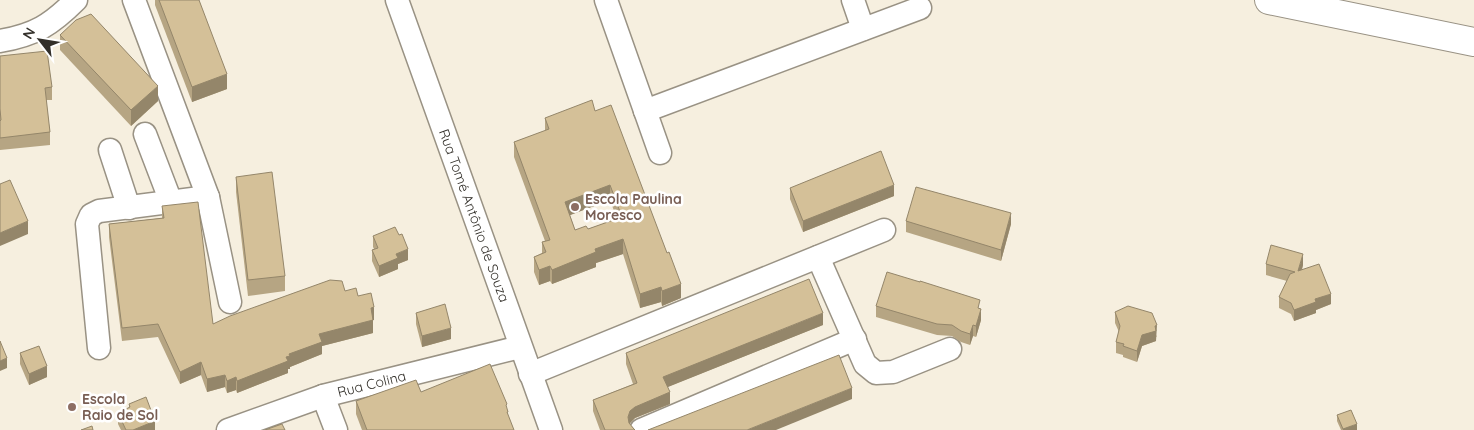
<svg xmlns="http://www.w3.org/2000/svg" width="1474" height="430" font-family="Quicksand,sans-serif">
	<rect width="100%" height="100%" fill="#f6efdf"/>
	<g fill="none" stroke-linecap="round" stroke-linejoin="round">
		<!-- minor casing -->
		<g stroke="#999284" stroke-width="25">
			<g id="minor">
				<path d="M134 0 208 197 230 302"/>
				<path id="s1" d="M397 0 551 430"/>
				<path d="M606 0 660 153"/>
				<path d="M853 0 863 29"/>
				<path d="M0 41C35 35 51 25 76 0"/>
				<path d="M645 111 920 8"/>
				<path d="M145 134 171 202"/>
				<path d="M110 150 129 208"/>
				<path d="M818 257 865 364 876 373 893 372 950 349"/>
				<path d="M99 348 87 224 91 215 99 211 208 197"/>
				<path d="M530 374 884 230"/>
				<path d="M323 396 336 430"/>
				<path id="s2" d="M228 430 323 396 520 347"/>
				<path d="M641 430 855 339"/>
			</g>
		</g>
		<!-- secondary casing -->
		<g stroke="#999284" stroke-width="30">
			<path id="secondary" d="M1269 0 1474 42"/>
		</g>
		<!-- minor -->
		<use href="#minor" stroke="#fff" stroke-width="22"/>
		<!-- secondary -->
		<use href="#secondary" stroke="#fff" stroke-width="28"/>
	</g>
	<!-- wall -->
	<g fill="#b6a583" fill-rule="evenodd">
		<path d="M155 0H199L227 89 192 102 155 5Z"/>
		<path d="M60 35 158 101 131 126 60 50Z"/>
		<path d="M0 56 52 87V100H46L50 132V145L0 150Z"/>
		<path d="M595 111 681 298 662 306 661 302 640 308 623 254 596 263V267L552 284 550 281 539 285 534 272V257L542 253V242L545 241 514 157V142L545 131V118ZM610 200 617 219 588 229 575 230 570 215Z"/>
		<path d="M236 177 285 276V291L248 296 236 192Z"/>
		<path d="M790 188 894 196 803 232 790 199Z"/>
		<path d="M162 206 213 324 345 291 358 296 374 320H373V333L322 346V354L290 367V369H288V373L237 393 236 390 227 393 225 387 207 392 201 375 180 384 158 337 122 341 109 237V224L162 218Z"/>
		<path d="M906 221 1011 224 1001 261 906 232Z"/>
		<path d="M373 236 408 260 398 264V269L379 277 372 261V250L374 249 373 247Z"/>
		<path d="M1266 264 1303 265 1302 270 1331 304 1316 310V313L1294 321 1291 314 1279 308V297L1287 281 1266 275Z"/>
		<path d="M876 306 980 308 981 320 976 337 973 336 970 345 961 342 952 336 937 335 876 317Z"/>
		<path d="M1115 312 1157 336 1156 337V341L1142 346 1137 362 1123 357V355L1116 353V342L1119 332 1115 323Z"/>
		<path d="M416 313 451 339 422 347 416 324Z"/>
		<path d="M823 325 667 387 670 404 635 418 630 423V424L634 429 635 430H600L593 411V400L633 384 626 364V353Z"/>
		<path d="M20 353 47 377 29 385 20 364Z"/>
		<path d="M421 392 507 409 508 416 514 430H362L356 414V401Z"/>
		<path d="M129 404 155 430H121L118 424V413L129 408Z"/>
		<path d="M1337 415 1357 430H1341L1337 421Z"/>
	</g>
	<!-- shaded-wall -->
	<g fill="#94866a">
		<path d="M227 74V89L192 102V87Z"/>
		<path d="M158 86V101L131 126V110Z"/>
		<path d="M610 185V200L565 217V202Z"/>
		<path d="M894 185V196L803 232V221Z"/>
		<path d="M1011 213V224L1001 261V250Z"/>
		<path d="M28 221V234L0 246V233Z"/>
		<path d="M623 239V254L596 263V267L552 284V270L595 249Z"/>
		<path d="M408 249V260L398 264V269L379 277V266L396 254Z"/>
		<path d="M1303 254V265L1298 282V271Z"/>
		<path d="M550 266V281L539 285V270Z"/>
		<path d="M681 284V298L662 306V291Z"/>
		<path d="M661 287V302L640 308V294Z"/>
		<path d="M1331 294V304L1316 310V313L1294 321V310L1315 299Z"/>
		<path d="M374 307V320L371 321V308Z"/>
		<path d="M981 309V320L976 337V326Z"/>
		<path d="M823 313V325L663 389V377Z"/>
		<path d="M373 320V333L322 346V354L290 367V369H288V373L237 393V381L286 357 289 354 319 334Z"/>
		<path d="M973 325V336L970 345V334Z"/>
		<path d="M1157 325 1156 341 1142 346 1137 362V351L1142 335Z"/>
		<path d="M451 328V339L422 347V336Z"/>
		<path d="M7 358V368L0 371V361Z"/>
		<path d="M201 362V375L180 384V372Z"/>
		<path d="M47 366V377L29 385V374Z"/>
		<path d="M225 375V387L207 392V379Z"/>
		<path d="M236 377V390L227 393V381Z"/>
		<path d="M852 388V399L776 430H747Z"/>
		<path d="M670 392V404L635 418 630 423 628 429V417L630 411 635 407Z"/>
		<path d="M155 421V430H133Z"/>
		<path d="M1357 424V430H1343V429Z"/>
	</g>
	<!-- building -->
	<g fill="#d4c098" stroke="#94866a" fill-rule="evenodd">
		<path d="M159 0H199L227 74 192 87Z"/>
		<path d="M91 14 158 86 131 110 60 35 76 20Z"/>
		<path d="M47 51 52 87 45 88 50 132 0 138V121L1 120 0 109V56Z"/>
		<path d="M592 100 595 111 611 105 667 253 669 252 681 284 662 291 661 287 640 294 623 239 595 249 596 252 552 270 550 266 539 270 534 257 546 252 542 242 550 240 514 142 549 129 545 118ZM610 185 622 217 588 229 586 226 575 230 565 202Z"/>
		<path d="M881 151 894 185 803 221 790 188Z"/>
		<path d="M272 172 285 276 248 280 236 177Z"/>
		<path d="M10 180 28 221 0 233V184Z"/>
		<path d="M916 187 1011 213 1001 250 906 221Z"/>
		<path d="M198 202 213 324 230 316 330 280 342 281 345 291 356 288 358 296 371 293 374 307 371 308 373 320 319 334 322 342 289 354 290 356 286 357 288 361 237 381 236 377 227 381 225 375 207 379 201 362 180 372 158 324 122 328 109 224 164 218 162 206Z"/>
		<path d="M395 227 399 235 402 234 408 249 396 254 398 258 379 266 372 250 378 248 373 236Z"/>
		<path d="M1271 245 1303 254 1298 271 1319 264 1331 294 1315 299 1316 302 1294 310 1291 303 1279 297 1290 274 1295 272 1266 264Z"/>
		<path d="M887 272 920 282V281L980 300 978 308 981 309 976 326 973 325 970 334 961 331 952 325 937 324 876 306Z"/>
		<path d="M809 279 823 313 663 377 670 392 635 407 630 411 628 417 629 423 634 429 635 430H605L593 400 637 383 626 353Z"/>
		<path d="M445 304 451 328 422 336 416 313Z"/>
		<path d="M1128 306 1152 313 1157 325 1155 326 1156 331 1142 335 1137 351 1123 346 1124 344 1116 342 1120 326 1115 312Z"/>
		<path d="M0 341 7 358 0 361Z"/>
		<path d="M39 346 47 366 29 374 20 353Z"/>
		<path d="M839 355 852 388 747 430H648Z"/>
		<path d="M490 364 507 404 506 405 508 412H507L514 430H367L356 401 416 380 421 392Z"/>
		<path d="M146 397 155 421 133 430H126L118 413 130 407 129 404Z"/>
		<path d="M1351 410 1357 424 1343 429 1337 415Z"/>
		<path d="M282 424 285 430H265Z"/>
		<path d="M92 426 93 430H81Z"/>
	</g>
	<!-- markers -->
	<g fill="#8d6e63" stroke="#fff" stroke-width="2">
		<circle cx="575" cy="207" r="5"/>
		<circle cx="72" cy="407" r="5"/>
	</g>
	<g text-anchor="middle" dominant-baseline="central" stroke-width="5" stroke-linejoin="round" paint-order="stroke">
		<!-- education labels -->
		<g font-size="14" font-weight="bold" fill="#785e54" stroke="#fff" text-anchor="start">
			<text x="585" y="199">Escola Paulina<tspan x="585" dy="16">Moresco</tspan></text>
			<text x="82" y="399">Escola<tspan x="82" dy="16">Raio de Sol</tspan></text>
		</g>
		<!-- street labels -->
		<g font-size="14" fill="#322f29" stroke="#fff">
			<text stroke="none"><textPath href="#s1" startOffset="229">Rua Tomé Antônio de Souza</textPath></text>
			<text stroke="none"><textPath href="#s2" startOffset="151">Rua Colina</textPath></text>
		</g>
	</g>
	<!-- north arrow -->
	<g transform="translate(40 40) rotate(301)" stroke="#ffffff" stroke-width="4" paint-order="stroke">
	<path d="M0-4L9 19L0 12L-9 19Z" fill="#322f29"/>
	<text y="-8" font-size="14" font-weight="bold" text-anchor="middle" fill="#322f29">N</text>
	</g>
</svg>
